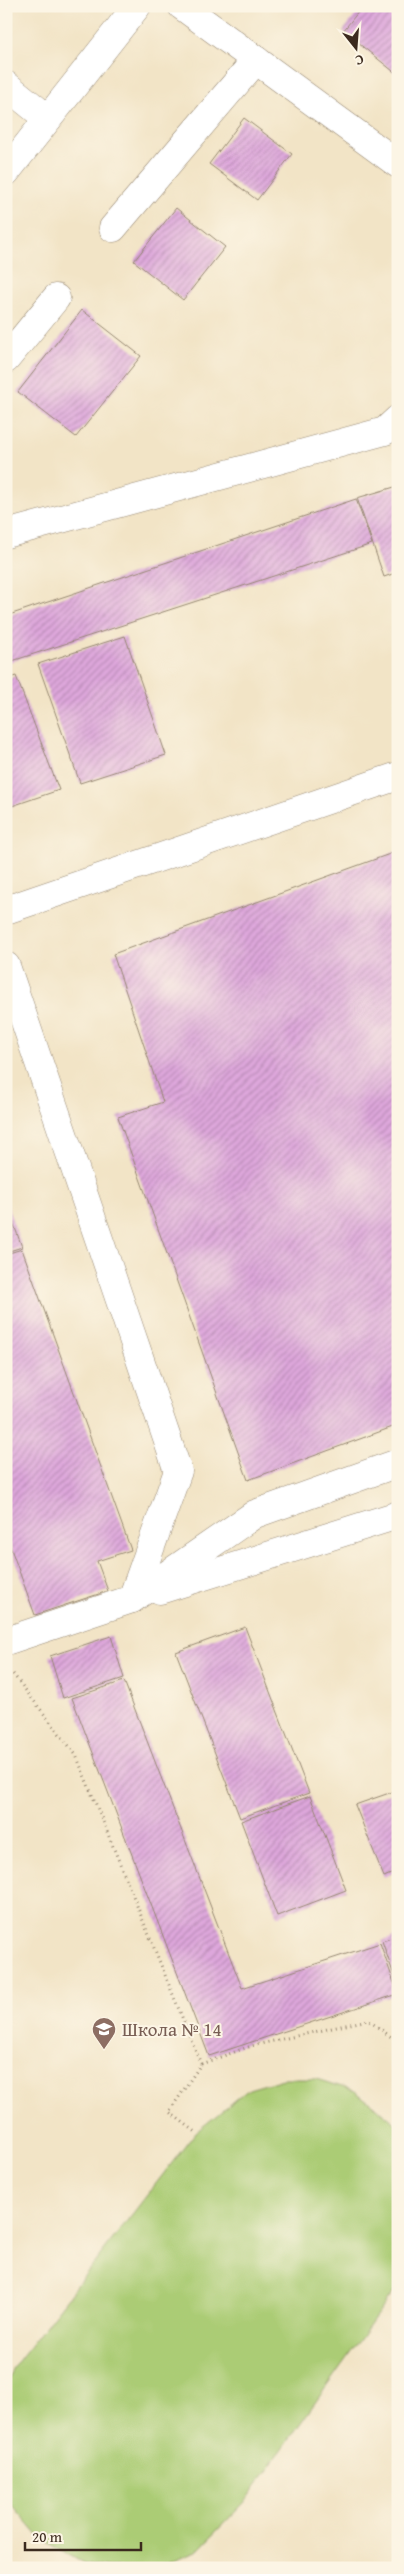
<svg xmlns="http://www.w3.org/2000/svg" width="404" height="2574" font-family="'Gentium Book Plus',serif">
	<defs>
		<pattern id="building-hatch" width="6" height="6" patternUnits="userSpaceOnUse" patternTransform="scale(1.25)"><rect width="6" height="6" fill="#dea7dc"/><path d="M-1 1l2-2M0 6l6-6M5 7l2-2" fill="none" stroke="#b588b2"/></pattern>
	</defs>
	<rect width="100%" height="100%" fill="#fcf5e5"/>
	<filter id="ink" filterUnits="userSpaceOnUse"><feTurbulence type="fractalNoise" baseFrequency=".02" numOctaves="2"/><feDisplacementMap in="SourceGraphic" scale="10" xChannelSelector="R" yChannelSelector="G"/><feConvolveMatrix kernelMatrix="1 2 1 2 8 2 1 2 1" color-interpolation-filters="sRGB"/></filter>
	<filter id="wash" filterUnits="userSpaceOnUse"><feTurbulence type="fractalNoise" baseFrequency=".0096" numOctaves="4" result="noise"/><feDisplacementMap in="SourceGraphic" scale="20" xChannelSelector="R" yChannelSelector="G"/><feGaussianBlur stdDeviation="1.12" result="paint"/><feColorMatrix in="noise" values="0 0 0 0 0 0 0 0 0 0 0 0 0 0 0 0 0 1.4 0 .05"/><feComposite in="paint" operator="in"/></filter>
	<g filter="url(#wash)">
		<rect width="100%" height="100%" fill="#f2e4c6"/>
		<!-- green -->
		<path fill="#abcc74" stroke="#737b49" d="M283 2079H316L355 2091 398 2125V2286L243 2504 197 2551 156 2567 108 2568 83 2563 41 2539 11 2504 6 2490V2389L12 2369 196 2132 249 2089Z"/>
		<g id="blocks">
			<!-- building -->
			<g fill="url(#building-hatch)">
				<path d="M363 6H398V75L343 31Z"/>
				<path d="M244 118 292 154 257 200 209 164Z"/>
				<path d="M176 208 225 247 183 300 134 261Z"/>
				<path d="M82 310 141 356 76 437 18 392Z"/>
				<path d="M398 486V572L384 577 357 498Z"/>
				<path d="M356 499 372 544 6 663V616Z"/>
				<path d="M125 636 166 755 80 783 38 664Z"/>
				<path d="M16 676 59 790 6 808V679Z"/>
				<path d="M398 851V1425L248 1480 118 1117 163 1102 113 954Z"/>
				<path d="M6 1203 22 1247 6 1252Z"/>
				<path d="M22 1249 131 1550 97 1561 108 1591 35 1615 6 1535V1254Z"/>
				<path d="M245 1627 309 1793 240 1818 176 1652Z"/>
				<path d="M111 1636 124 1678 63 1698 50 1656Z"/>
				<path d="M124 1681 242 1988 380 1943 398 1994 209 2056 72 1698Z"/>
				<path d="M398 1790V1871L384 1877 355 1805Z"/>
				<path d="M310 1796 346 1890 277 1916 241 1821Z"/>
				<path d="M398 1936V1984H397L382 1941Z"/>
			</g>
		</g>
	</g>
	<g filter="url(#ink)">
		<use href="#blocks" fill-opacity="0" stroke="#968772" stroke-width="1"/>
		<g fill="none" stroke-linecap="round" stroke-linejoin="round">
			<!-- minor casing -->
			<g stroke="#968772" stroke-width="29">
				<g id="minor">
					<path d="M182 6 398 164"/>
					<path d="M6 85 48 119"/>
					<path d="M113 228 256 60"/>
					<path d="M6 359 56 298"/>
					<path d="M6 534 385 431 398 419"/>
					<path d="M6 910 398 776"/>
					<path d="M6 966 178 1471 132 1599 6 1641"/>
					<path d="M160 1590 398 1515"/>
					<path d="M132 1599 255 1514 398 1463"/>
				</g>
			</g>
			<!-- major casing -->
			<g stroke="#968772" stroke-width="29">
				<path id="major" d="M6 172 137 6"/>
			</g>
			<!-- path -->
			<g stroke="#968772" stroke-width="3" stroke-dasharray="1 4" stroke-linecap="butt">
				<path d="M13 1674 76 1755 201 2064 169 2112 196 2132"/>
				<path d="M201 2064 251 2046 368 2020 398 2042"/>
				<path d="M6 2380 9 2382"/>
				<path d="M80 2568 83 2563"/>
			</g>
			<!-- minor -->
			<use href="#minor" stroke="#fff" stroke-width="28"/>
			<!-- major -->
			<use href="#major" stroke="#fff" stroke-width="28"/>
		</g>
	</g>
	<!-- icons -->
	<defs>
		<g id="school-pin" transform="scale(1.25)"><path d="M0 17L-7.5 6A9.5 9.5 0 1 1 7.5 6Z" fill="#8d6e63" stroke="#fcf5e5"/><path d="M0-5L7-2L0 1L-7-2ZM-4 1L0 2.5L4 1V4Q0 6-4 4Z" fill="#fff"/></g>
	</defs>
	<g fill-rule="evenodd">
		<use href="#school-pin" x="104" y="2029"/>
	</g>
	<g text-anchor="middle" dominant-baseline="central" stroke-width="4" stroke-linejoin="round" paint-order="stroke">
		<!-- education labels -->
		<g font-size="19" fill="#785e54" stroke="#fcf5e5" text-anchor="start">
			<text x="122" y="2029">Школа № 14</text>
		</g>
	</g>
	<!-- margin -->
	<rect width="404" height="2574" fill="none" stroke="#fcf5e5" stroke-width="25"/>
	<!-- north arrow -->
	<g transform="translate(356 48) rotate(163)" stroke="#fcf5e5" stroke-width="4" paint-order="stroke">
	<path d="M0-4L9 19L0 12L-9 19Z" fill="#3b2a1e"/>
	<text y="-8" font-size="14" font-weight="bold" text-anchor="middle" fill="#3b2a1e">С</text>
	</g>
	<!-- scale -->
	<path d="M25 2542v8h116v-8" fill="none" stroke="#3b2a1e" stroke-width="2.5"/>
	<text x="32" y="2542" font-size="15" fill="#3b2a1e" stroke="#fcf5e5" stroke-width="4" paint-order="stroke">20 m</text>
</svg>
